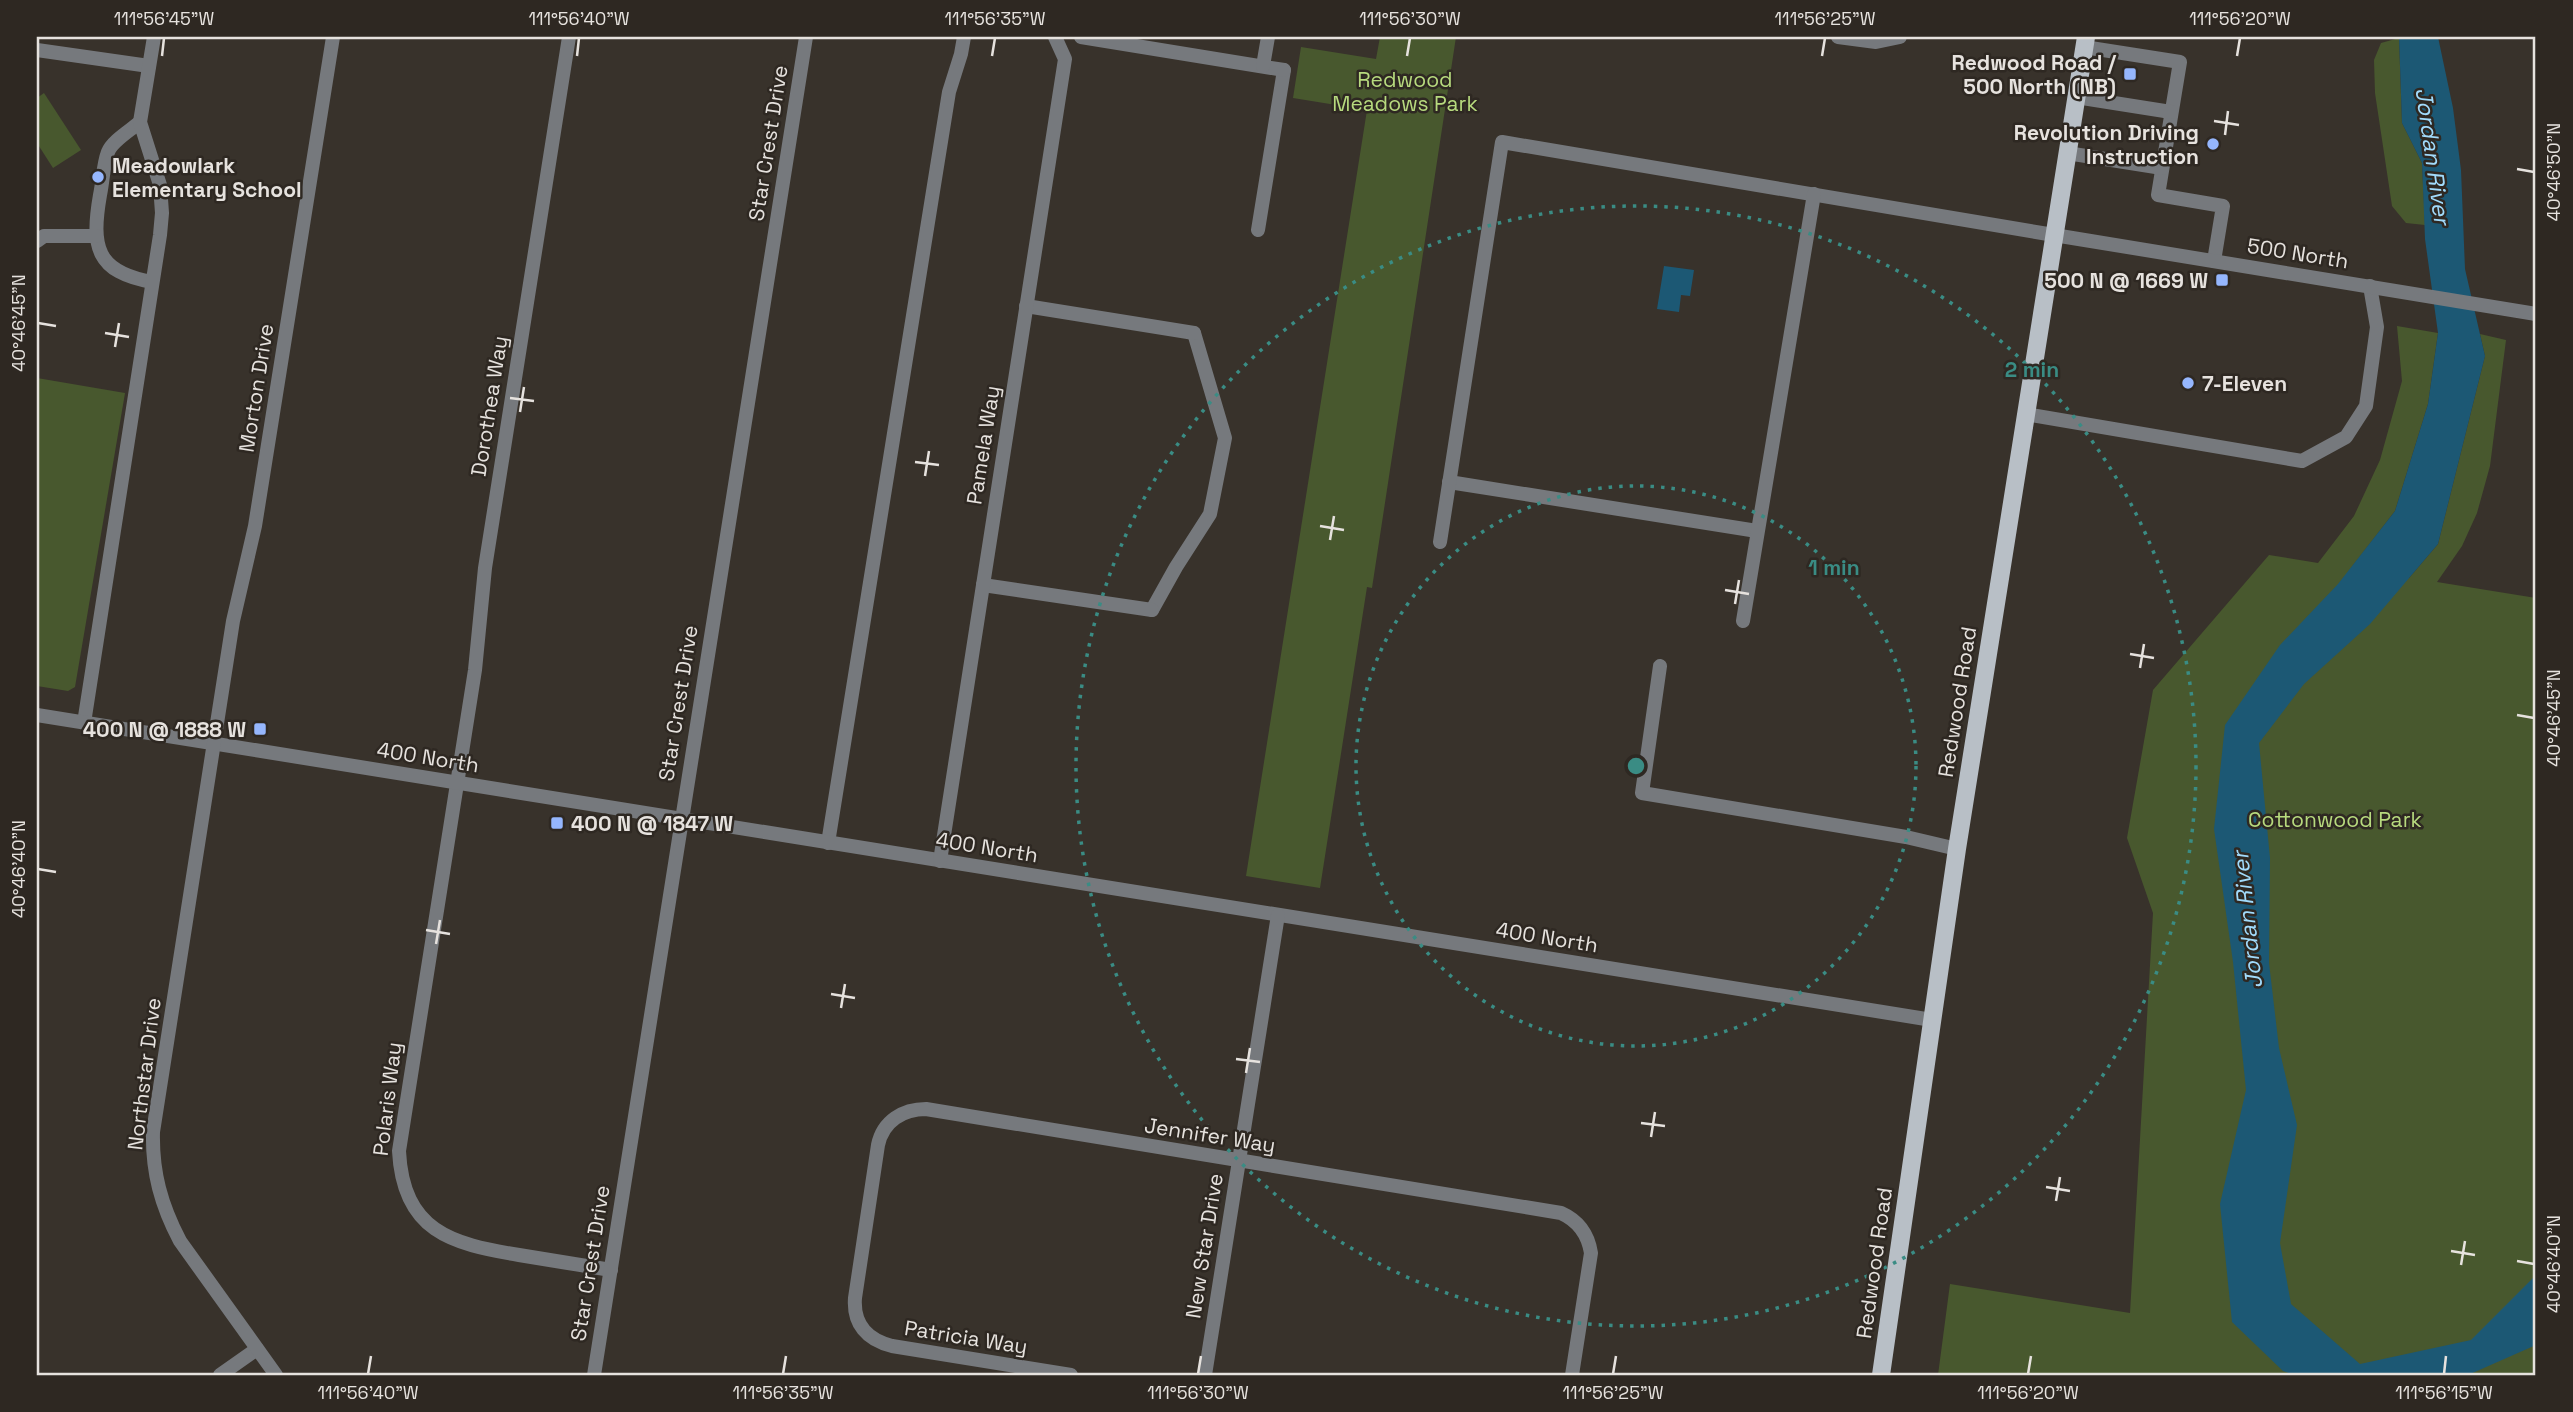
<svg xmlns="http://www.w3.org/2000/svg" width="2573" height="1412" font-family="'Space Grotesk',sans-serif">
	<rect width="100%" height="100%" fill="#38322b"/>
	<!-- green -->
	<g fill="#48582e">
		<path d="M1380 37H1456L1372 588 1367 587 1320 888 1246 876 1367 110 1293 98 1301 47 1376 59Z"/>
		<path d="M2399 38 2402 123 2422 163 2425 225 2406 223 2392 206 2375 93 2374 60 2381 43Z"/>
		<path d="M44 93 81 150 53 168 37 143V98Z"/>
		<path d="M2397 326 2438 333 2428 404 2395 511 2351 568 2409 578 2438 544 2485 356 2480 334 2506 340 2490 466 2477 513 2462 546 2437 582 2536 598V1375H1938L1950 1284 2130 1313 2153 913 2127 838 2153 690 2269 555 2318 563 2354 516 2380 460 2402 381Z"/>
		<path d="M37 378 125 393 75 687 68 691 37 686Z"/>
	</g>
	<!-- water -->
	<g fill="#1c5874">
		<path d="M2399 37H2438L2453 108 2461 170 2465 269 2485 356 2438 544 2370 624 2304 684 2259 743 2270 858 2269 963 2279 1048 2297 1125 2280 1243 2291 1304 2360 1364 2471 1340 2536 1275V1345L2468 1375H2294L2283 1371 2232 1322 2220 1204 2246 1090 2233 962 2214 829 2225 725 2280 645 2338 584 2395 511 2428 404 2438 333 2425 239 2422 163 2402 123Z"/>
		<path d="M1664 266 1694 270 1690 296 1681 295 1679 312 1657 309Z"/>
	</g>
	<g fill="none" stroke-linecap="round" stroke-linejoin="round">
		<!-- lane -->
		<g stroke="#76797d" stroke-width="14">
			<path d="M2084 47 2180 62 2158 195 2223 206 2214 261"/>
			<path d="M37 50 149 66"/>
			<path d="M2076 97 2171 112"/>
			<path d="M140 122C131 130 112 141 108 152 103 165 103 181 100 195 91 247 96 272 152 282"/>
			<path d="M2067 153 2162 168"/>
			<path d="M1258 230 1284 70"/>
			<path d="M37 241 44 236H96"/>
			<path d="M2025 414 2302 461 2346 437 2366 406 2377 327 2370 286"/>
			<path d="M1449 482 1757 531"/>
			<path d="M1440 542 1502 142 2054 235"/>
			<path d="M1152 610 1176 567 1210 514 1225 438 1194 333"/>
			<path d="M1743 621 1814 194"/>
			<path d="M1660 666 1642 793 1906 837 1957 849"/>
			<path d="M84 723 160 235 162 213 160 185 140 122 154 37"/>
			<path d="M828 843 949 92 961 54 964 37"/>
		</g>
		<!-- street -->
		<g stroke="#76797d" stroke-width="14">
			<path d="M569 37 485 568 475 670 399 1151C403 1231 451 1244 519 1255 550 1260 580 1265 611 1270"/>
			<path d="M1081 37 1284 70"/>
			<path d="M1838 37 1876 42 1900 37"/>
			<path d="M1263 66 1268 37"/>
			<path d="M2054 235 2536 314"/>
			<path d="M1026 306 1194 333"/>
			<path d="M983 585 1152 610"/>
			<path d="M37 715 1932 1020"/>
			<path d="M940 861 1065 59 1055 37"/>
			<path d="M220 1375 257 1349"/>
			<path d="M276 1375 180 1241C161 1205 152 1172 153 1132L233 621 255 526 333 37"/>
			<path d="M594 1375 806 37"/>
			<path d="M1071 1375 892 1346C867 1340 853 1324 855 1298L878 1145C883 1121 903 1109 926 1109L1561 1213C1579 1221 1588 1234 1591 1253L1572 1375"/>
			<path d="M1205 1375 1278 915"/>
		</g>
		<!-- primary -->
		<path stroke="#b8bfc6" stroke-width="18" d="M1881 1375 1957 849 2086 37"/>
	</g>
	<!-- ticks -->
	<path fill="none" stroke="#e6e2de" stroke-width="2.5" d="M162 56 164 38M577 56 579 38M992 56 995 38M1407 56 1410 38M1822 56 1825 38M2237 56 2240 38M2214 121 2239 125M2225 135 2228 111M2517 169 2534 172M38 323 56 326M105 333 129 337M115 347 119 323M510 398 534 401M520 412 524 387M915 462 939 465M925 476 929 451M1320 526 1344 530M1330 540 1334 516M1725 590 1749 594M1735 604 1739 580M2130 654 2154 658M2140 668 2144 644M2517 715 2534 718M38 869 56 872M426 930 450 934M436 944 440 920M831 994 855 998M841 1008 845 984M1236 1059 1260 1062M1246 1073 1250 1048M1641 1123 1665 1126M1651 1137 1655 1112M2046 1187 2070 1191M2056 1201 2060 1177M2451 1251 2475 1255M2517 1261 2534 1264M2461 1265 2465 1241M368 1374 371 1356M783 1374 786 1356M1198 1374 1201 1356M1613 1374 1616 1356M2028 1374 2031 1356M2444 1374 2446 1356"/>
	<!-- distance rings -->
	<g fill="none" stroke="#3a8c84" stroke-width="3.5" stroke-dasharray="3.5 7">
		<circle cx="1636" cy="766" r="280"/>
		<circle cx="1636" cy="766" r="560"/>
	</g>
	<!-- markers -->
	<g fill="#95b6fd" stroke="#2e2822" stroke-width="2.5">
		<rect x="2123" y="67" width="14" height="14" rx="3.5"/>
		<circle cx="2213" cy="144" r="7"/>
		<circle cx="98" cy="177" r="7"/>
		<rect x="2215" y="273" width="14" height="14" rx="3.5"/>
		<circle cx="2188" cy="383" r="7"/>
		<rect x="253" y="722" width="14" height="14" rx="3.5"/>
		<rect x="550" y="816" width="14" height="14" rx="3.5"/>
	</g>
	<g text-anchor="middle" dominant-baseline="central" stroke-width="5" stroke-linejoin="round" paint-order="stroke">
		<!-- poi labels -->
		<g font-size="21" font-weight="bold" fill="#e6e2de" stroke="#2e2822" text-anchor="end">
			<text x="2116" y="62">Redwood Road /<tspan x="2116" dy="24">500 North (NB)</tspan></text>
			<text x="2199" y="132">Revolution Driving<tspan x="2199" dy="24">Instruction</tspan></text>
			<text x="112" y="165" text-anchor="start">Meadowlark<tspan x="112" dy="24">Elementary School</tspan></text>
			<text x="2208" y="280">500 N @ 1669 W</text>
			<text x="2202" y="383" text-anchor="start">7-Eleven</text>
			<text x="246" y="729">400 N @ 1888 W</text>
			<text x="571" y="823" text-anchor="start">400 N @ 1847 W</text>
		</g>
		<!-- park labels -->
		<g font-size="21" fill="#b7da7e" stroke="#2e2822">
			<text x="1405" y="79">Redwood<tspan x="1405" dy="24">Meadows Park</tspan></text>
			<text x="2335" y="819">Cottonwood Park</text>
		</g>
		<!-- street labels -->
		<g font-size="21" fill="#e6e2de" stroke="#2e2822">
			<text transform="translate(768 143) rotate(-81)">Star Crest Drive</text>
			<text transform="translate(2298 253) rotate(9)">500 North</text>
			<text transform="translate(256 388) rotate(-81)">Morton Drive</text>
			<text transform="translate(489 406) rotate(-81)">Dorothea Way</text>
			<text transform="translate(983 445) rotate(-81)">Pamela Way</text>
			<text transform="translate(1957 702) rotate(-81)">Redwood Road</text>
			<text transform="translate(678 703) rotate(-81)">Star Crest Drive</text>
			<text transform="translate(428 757) rotate(9)">400 North</text>
			<text transform="translate(987 847) rotate(9)">400 North</text>
			<text transform="translate(1547 937) rotate(9)">400 North</text>
			<text transform="translate(144 1074) rotate(-83)">Northstar Drive</text>
			<text transform="translate(387 1099) rotate(-83)">Polaris Way</text>
			<text transform="translate(1210 1135) rotate(9)">Jennifer Way</text>
			<text transform="translate(1204 1246) rotate(-81)">New Star Drive</text>
			<text transform="translate(590 1263) rotate(-81)">Star Crest Drive</text>
			<text transform="translate(1874 1263) rotate(-82)">Redwood Road</text>
			<text transform="translate(966 1337) rotate(9)">Patricia Way</text>
		</g>
		<!-- water labels -->
		<g font-size="23" font-style="italic" fill="#a1dbfc" stroke="#2e2822">
			<text transform="translate(2433 156) rotate(82)">Jordan River</text>
			<text transform="translate(2247 920) rotate(-96)">Jordan River</text>
		</g>
	</g>
	<circle cx="1636" cy="766" r="10" fill="#3a8c84" stroke="#2e2822" stroke-width="3.5"/>
	<g font-size="21" text-anchor="middle" font-weight="bold" fill="#3a8c84" stroke="#2e2822" stroke-width="5" stroke-linejoin="round" paint-order="stroke">
		<text x="2032" y="377">2 min</text>
		<text x="1834" y="575">1 min</text>
	</g>
	<!-- border -->
	<rect width="2573" height="1412" fill="none" stroke="#2e2822" stroke-width="77"/>
	<rect x="38" y="38" width="2496" height="1336" fill="none" stroke="#e6e2de" stroke-width="2.5"/>
	<g font-size="18" text-anchor="middle" fill="#e6e2de">
		<text x="164" y="25">111°56'45"W</text>
		<text x="579" y="25">111°56'40"W</text>
		<text x="995" y="25">111°56'35"W</text>
		<text x="1410" y="25">111°56'30"W</text>
		<text x="1825" y="25">111°56'25"W</text>
		<text x="2240" y="25">111°56'20"W</text>
		<text transform="translate(2554 172) rotate(-90)" y="6">40°46'50"N</text>
		<text transform="translate(19 323) rotate(-90)" y="6">40°46'45"N</text>
		<text transform="translate(2554 718) rotate(-90)" y="6">40°46'45"N</text>
		<text transform="translate(19 869) rotate(-90)" y="6">40°46'40"N</text>
		<text transform="translate(2554 1264) rotate(-90)" y="6">40°46'40"N</text>
		<text x="368" y="1399">111°56'40"W</text>
		<text x="783" y="1399">111°56'35"W</text>
		<text x="1198" y="1399">111°56'30"W</text>
		<text x="1613" y="1399">111°56'25"W</text>
		<text x="2028" y="1399">111°56'20"W</text>
		<text x="2444" y="1399">111°56'15"W</text>
	</g>
</svg>
